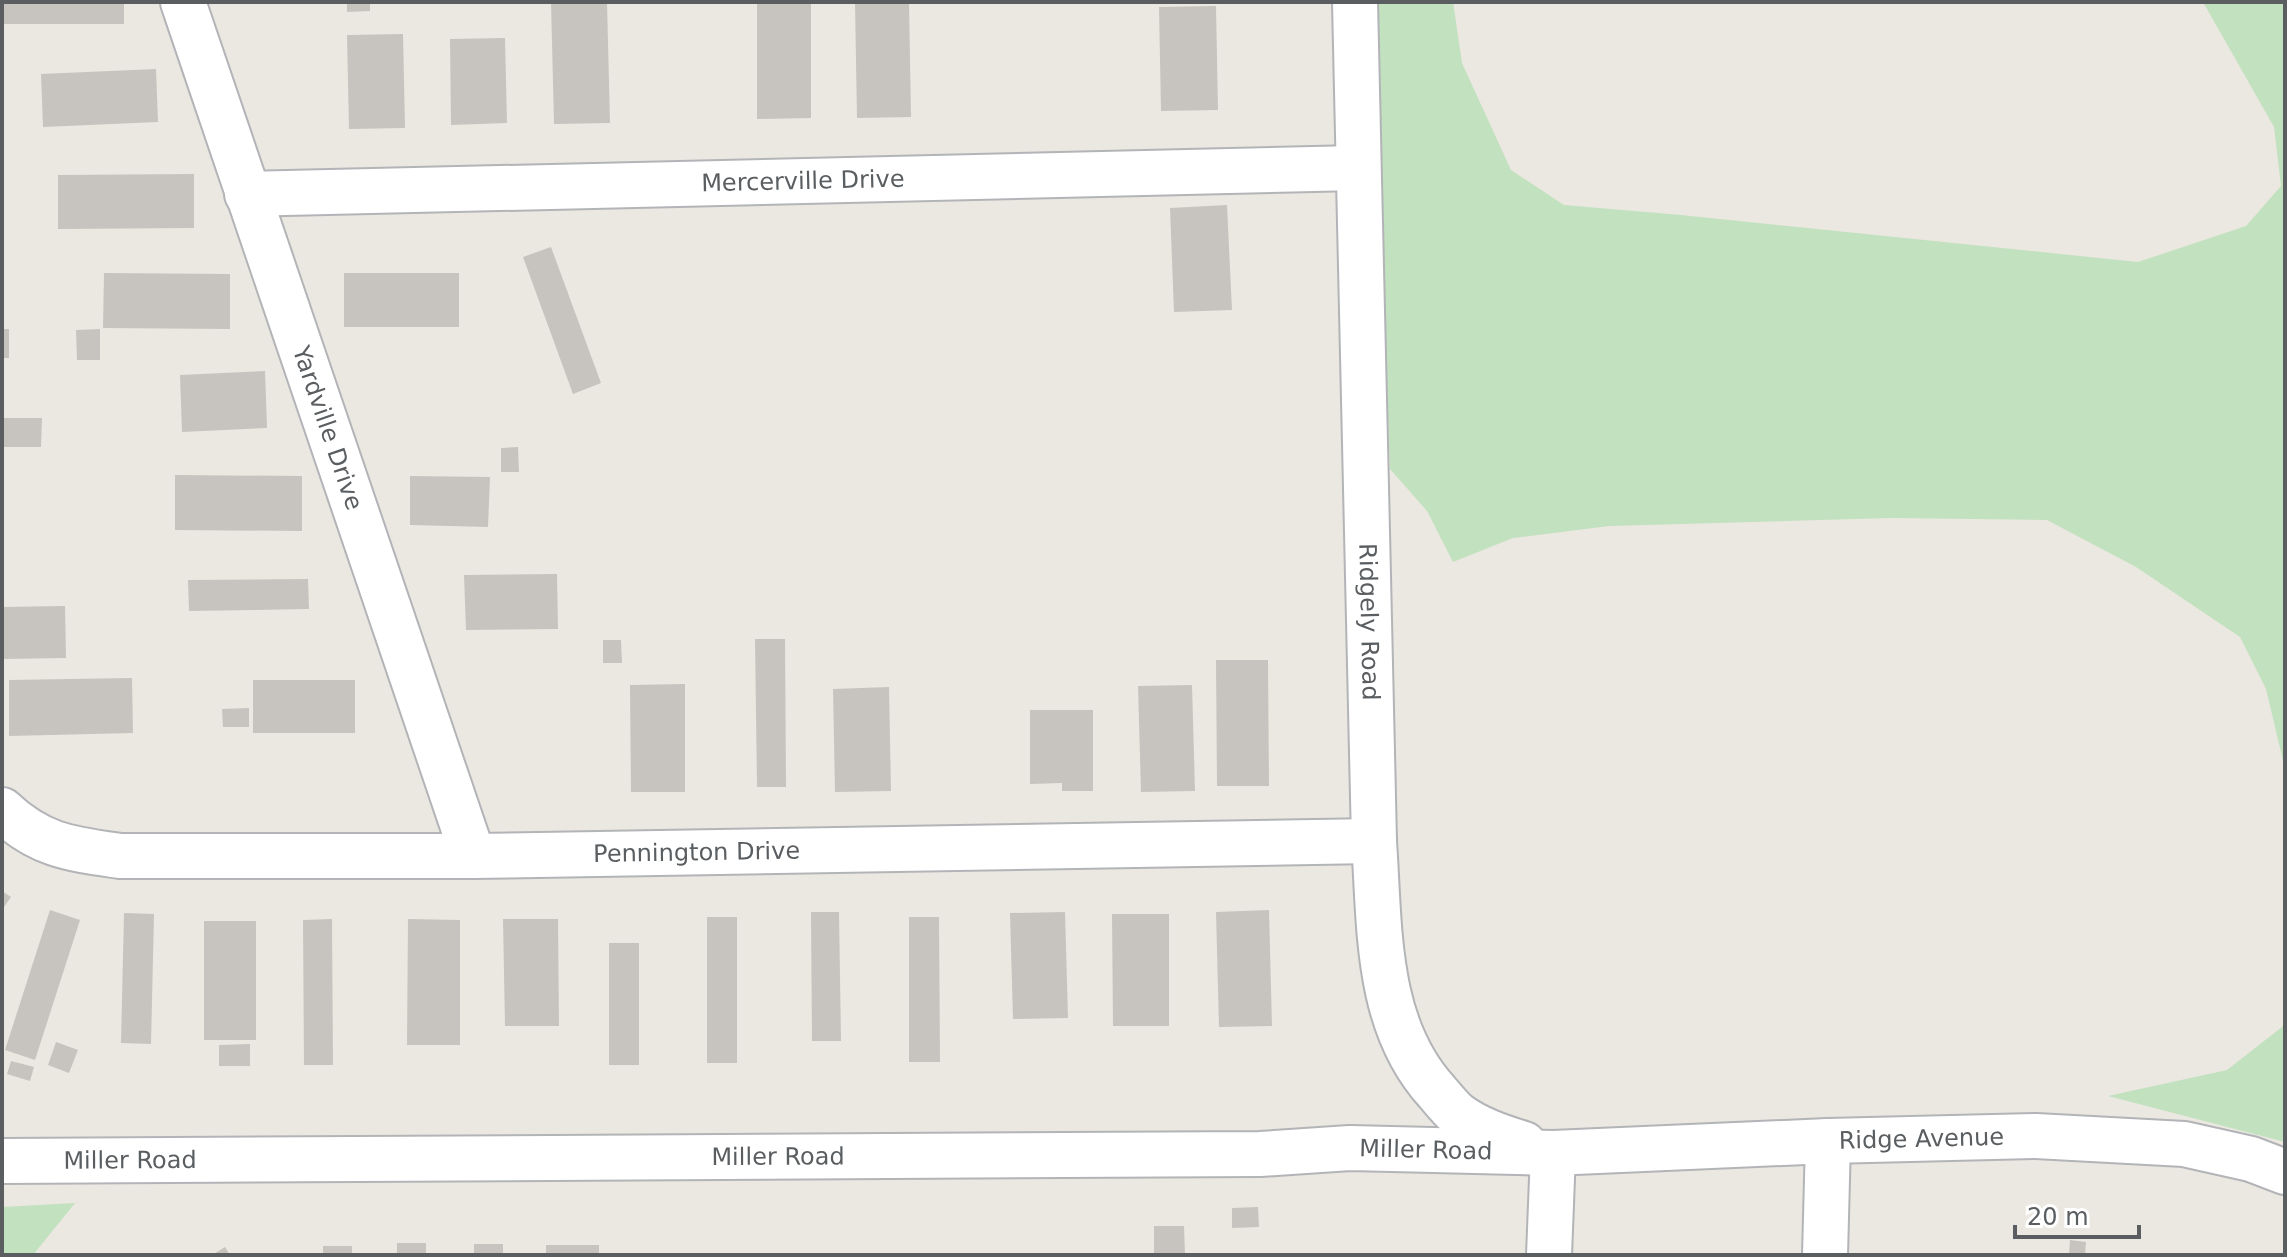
<svg xmlns="http://www.w3.org/2000/svg" width="2287" height="1257" font-family="'DejaVu Sans',sans-serif">
	<rect width="100%" height="100%" fill="#ebe8e1"/>
	<!-- green -->
	<g fill="#c2e1bf">
		<path d="M1372 2H1453L1462 63 1511 170 1564 205 1681 215 2138 262 2246 226 2281 186 2274 127 2203 2H2285V769L2266 689 2240 637 2136 567 2047 520 1890 518 1609 526 1513 538 1453 562 1427 511 1390 469Z"/>
		<path d="M2285 1021V1142L2108 1096 2227 1070 2282 1027Z"/>
		<path d="M75 1203 33 1255H2V1207Z"/>
	</g>
	<!-- building -->
	<g fill="#c7c3be">
		<rect x="2" y="2" width="122" height="22"/>
		<path d="M347 2H370V11L347 12Z"/>
		<path d="M551 2H607L610 123 554 124Z"/>
		<path d="M757 2H811V118L757 119Z"/>
		<path d="M855 2H909L911 117 857 118Z"/>
		<path d="M1216 6 1218 110 1161 111 1159 7Z"/>
		<path d="M403 34 405 128 349 129 347 35Z"/>
		<path d="M505 38 507 123 451 125 450 39Z"/>
		<path d="M156 69 158 122 43 127 41 74Z"/>
		<path d="M194 174V228L58 229V175Z"/>
		<path d="M1227 205 1232 310 1174 312 1170 208Z"/>
		<path d="M551 247 601 383 573 394 523 257Z"/>
		<path d="M104 273 230 274V329L103 328Z"/>
		<rect x="344" y="273" width="115" height="54"/>
		<rect x="2" y="329" width="7" height="29"/>
		<path d="M100 329V360H77L76 330Z"/>
		<path d="M265 371 267 428 182 432 180 375Z"/>
		<path d="M2 418H42L41 447H2Z"/>
		<path d="M518 447 519 472H501V448Z"/>
		<path d="M175 475 302 476V531L175 530Z"/>
		<path d="M410 476 490 477 488 527 410 525Z"/>
		<path d="M557 574 558 629 466 630 464 575Z"/>
		<path d="M308 579 309 609 189 611 188 580Z"/>
		<path d="M65 606 66 658 2 659V607Z"/>
		<path d="M755 639H785L786 787H757Z"/>
		<path d="M603 640H621L622 663H603Z"/>
		<path d="M1216 660H1268L1269 786H1217Z"/>
		<path d="M132 678 133 733 9 736V680Z"/>
		<rect x="253" y="680" width="102" height="53"/>
		<path d="M685 684V792H631L630 685Z"/>
		<path d="M1192 685 1195 791 1141 792 1138 686Z"/>
		<path d="M889 687 891 791 835 792 833 689Z"/>
		<path d="M249 708V727H223L222 709Z"/>
		<path d="M1030 710H1093V791H1062V783L1030 784Z"/>
		<path d="M2 891 11 897 2 910Z"/>
		<path d="M50 910 80 920 35 1060 5 1050Z"/>
		<path d="M1269 910 1272 1026 1219 1027 1216 912Z"/>
		<path d="M811 912H839L841 1041H812Z"/>
		<path d="M1065 912 1068 1018 1013 1019 1010 913Z"/>
		<path d="M124 913 154 914 151 1044 121 1043Z"/>
		<path d="M1112 914H1169V1026H1113Z"/>
		<rect x="707" y="917" width="30" height="146"/>
		<path d="M909 917H939L940 1062H909Z"/>
		<path d="M332 919 333 1065H304L303 920Z"/>
		<path d="M408 919 460 920V1045H407Z"/>
		<path d="M503 919H558L559 1026H505Z"/>
		<rect x="204" y="921" width="52" height="119"/>
		<rect x="609" y="943" width="30" height="122"/>
		<path d="M56 1042 78 1050 69 1073 48 1065Z"/>
		<path d="M250 1044V1066H219V1045Z"/>
		<path d="M11 1061 34 1067 30 1081 7 1074Z"/>
		<path d="M1258 1207 1259 1227 1232 1228V1208Z"/>
		<path d="M1154 1226H1184L1185 1255H1154Z"/>
		<path d="M2070 1240 2086 1242 2085 1255H2069Z"/>
		<rect x="397" y="1243" width="29" height="12"/>
		<rect x="474" y="1244" width="29" height="11"/>
		<rect x="546" y="1245" width="53" height="10"/>
		<rect x="323" y="1246" width="29" height="9"/>
		<path d="M225 1247 230 1255H212Z"/>
	</g>
	<g fill="none" stroke-linecap="round" stroke-linejoin="round">
		<!-- minor casing -->
		<g stroke="#b2b4b8" stroke-width="48">
			<g id="minor">
				<path id="s1" d="M183 2 473 856"/>
				<path id="s2" d="M1355 2 1374 841C1380 927 1375 1024 1437 1092 1443 1099 1450 1108 1457 1114 1477 1129 1501 1137 1524 1144"/>
				<path id="s3" d="M247 194 1357 168"/>
				<path id="s4" d="M2 810C40 846 71 849 120 856H473L1374 841"/>
				<path id="s5" d="M2 1161 1260 1154 1350 1148 1553 1153 1828 1141 2036 1136 2184 1144 2251 1159 2285 1172"/>
				<path d="M1549 1255 1553 1153"/>
				<path d="M1825 1255 1828 1141"/>
			</g>
		</g>
		<!-- minor -->
		<use href="#minor" stroke="#fff" stroke-width="44"/>
	</g>
	<g text-anchor="middle" dominant-baseline="central" stroke-width="6" stroke-linejoin="round" paint-order="stroke">
		<!-- street labels -->
		<g font-size="24" fill="#5a5e61" stroke="#fff">
			<text stroke="none"><textPath href="#s3" startOffset="556">Mercerville Drive</textPath></text>
			<text stroke="none"><textPath href="#s1" startOffset="450">Yardville Drive</textPath></text>
			<text stroke="none"><textPath href="#s2" startOffset="620">Ridgely Road</textPath></text>
			<text stroke="none"><textPath href="#s4" startOffset="706">Pennington Drive</textPath></text>
			<text stroke="none"><textPath href="#s5" startOffset="1920">Ridge Avenue</textPath></text>
			<text stroke="none"><textPath href="#s5" startOffset="1424">Miller Road</textPath></text>
			<text stroke="none"><textPath href="#s5" startOffset="776">Miller Road</textPath></text>
			<text stroke="none"><textPath href="#s5" startOffset="128">Miller Road</textPath></text>
		</g>
	</g>
	<!-- border -->
	<rect width="2287" height="1257" fill="none" stroke="#5a5e61" stroke-width="8"/>
	<!-- scale -->
	<path d="M2015 1225v12h124v-12" fill="none" stroke="#5a5e61" stroke-width="4"/>
	<text x="2027" y="1225" font-size="24" fill="#5a5e61" stroke="#ffffff" stroke-width="6" paint-order="stroke">20 m</text>
</svg>
